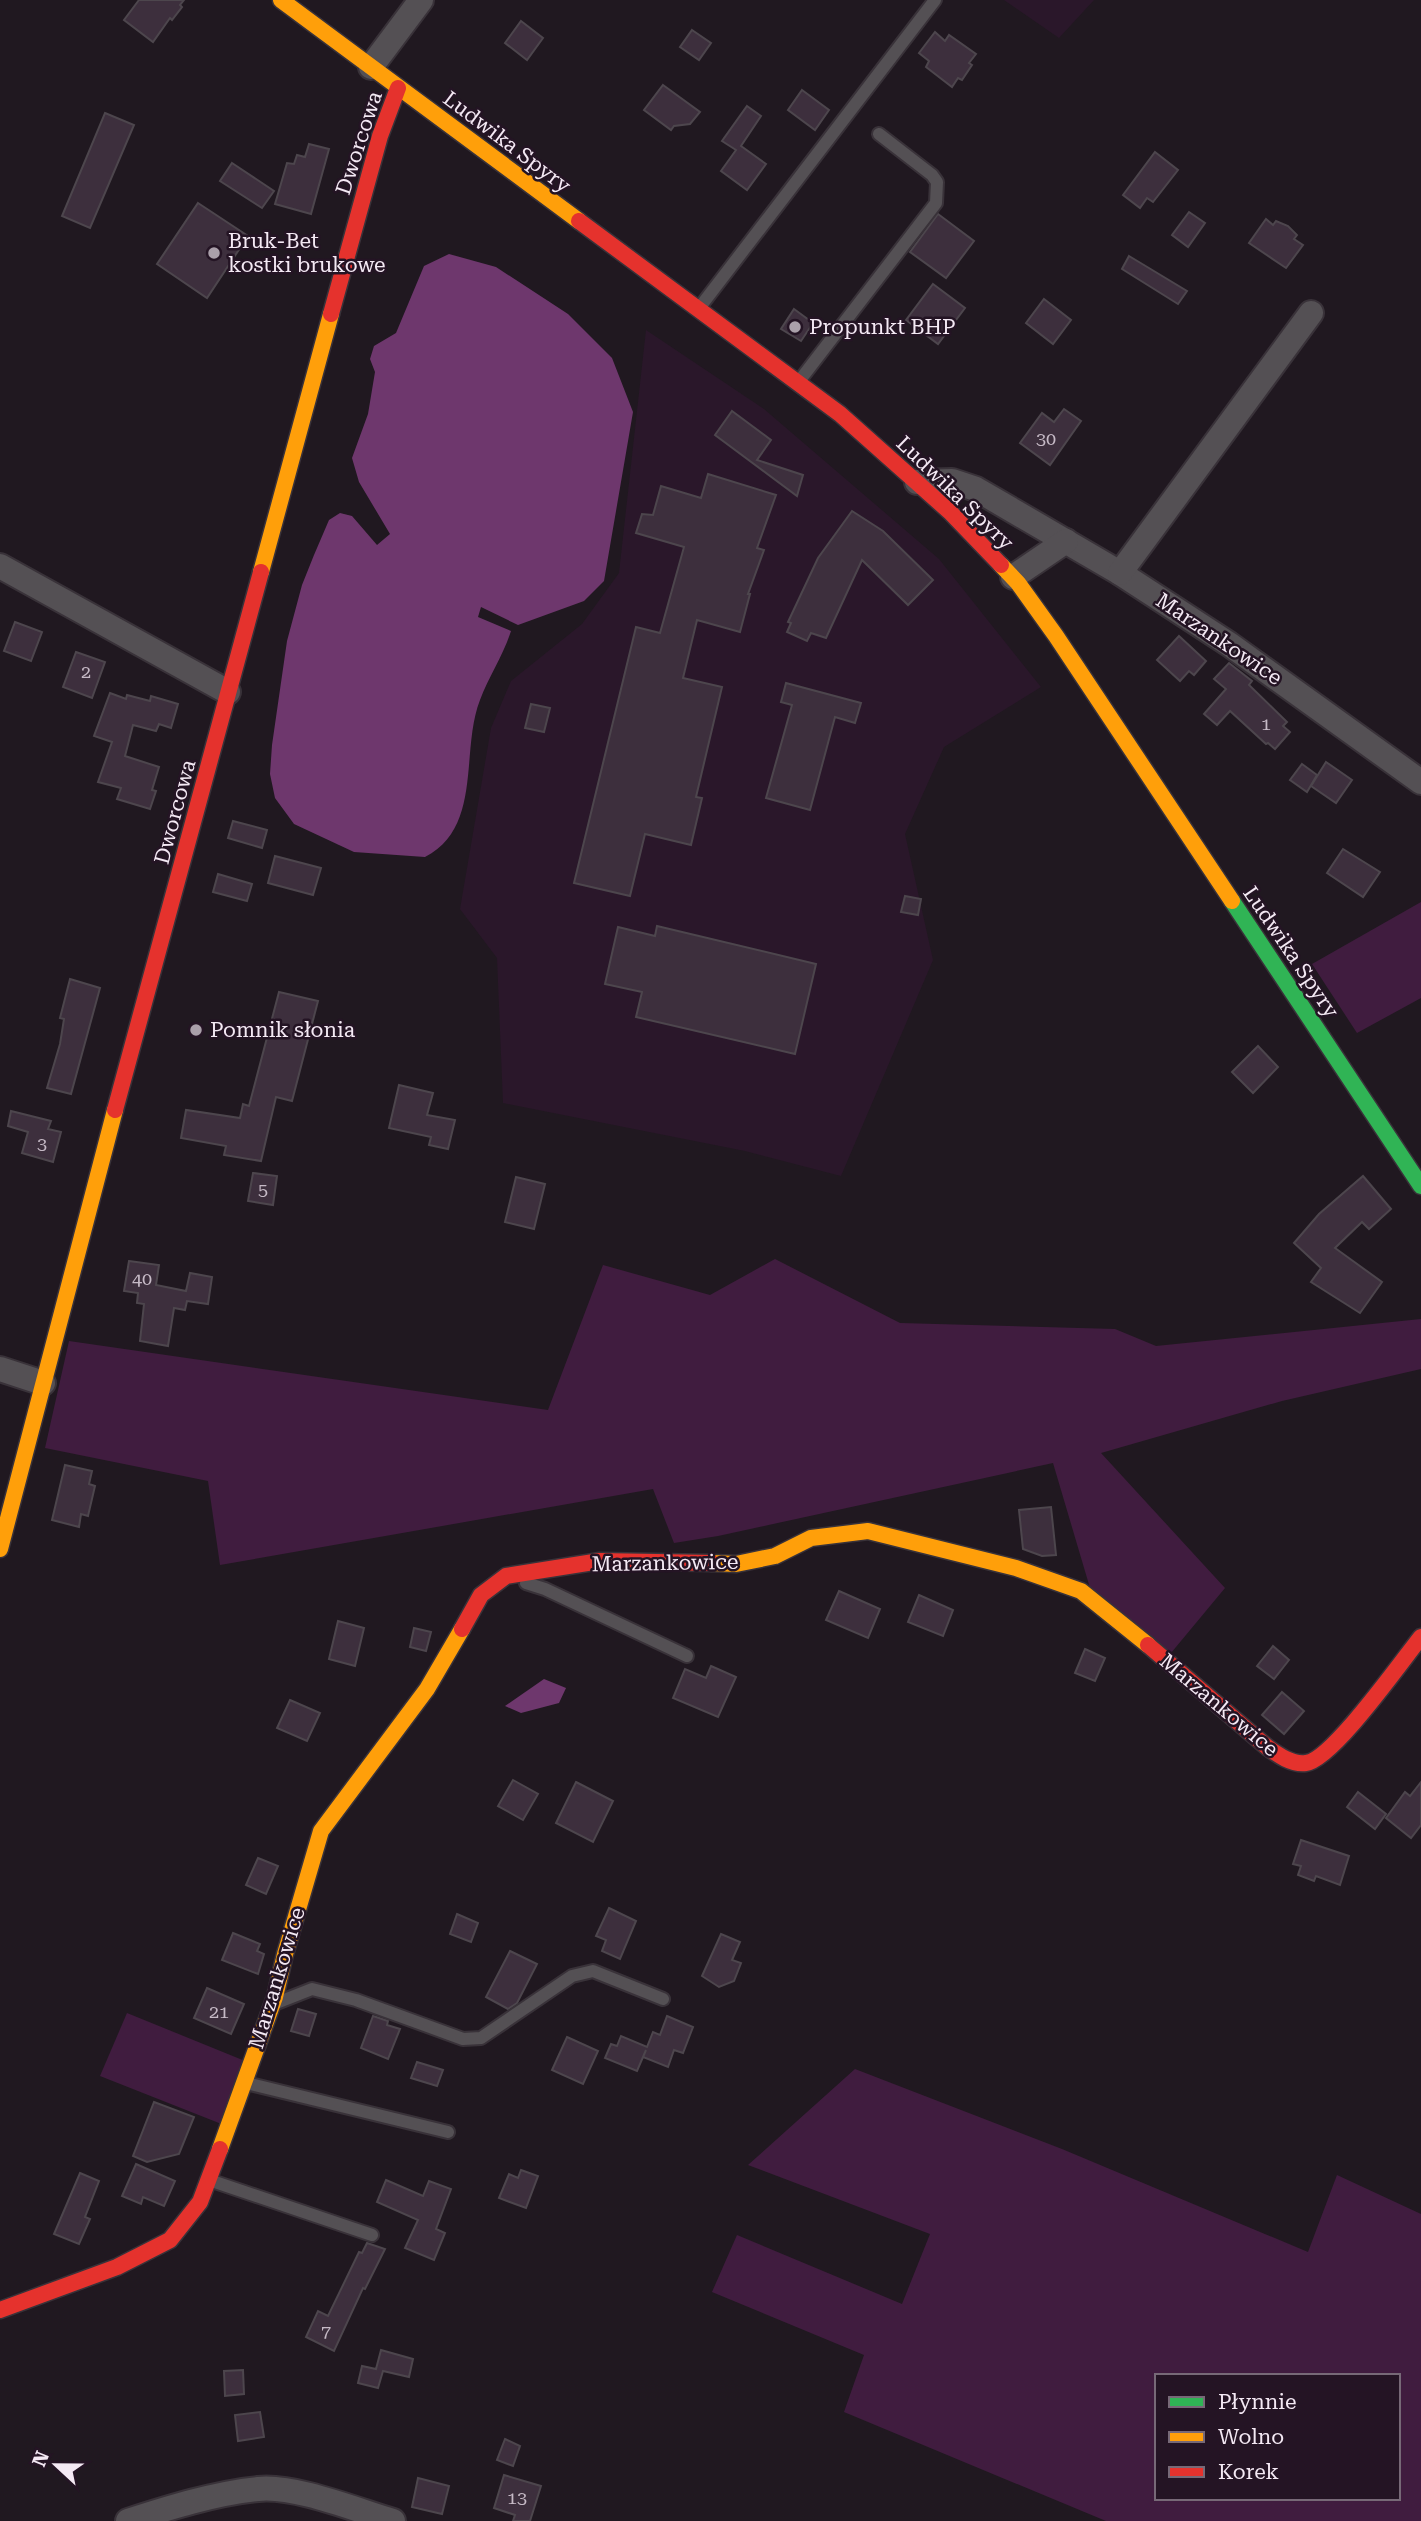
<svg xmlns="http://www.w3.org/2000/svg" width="1421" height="2521" font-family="'Roboto Serif',serif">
	<rect width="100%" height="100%" fill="#201820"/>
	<!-- built -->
	<g fill="#2a172a">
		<path d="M1004 0H1094L1059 38Z"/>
		<path d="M646 330 764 409 939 559 1041 687 944 747 905 834 933 960 841 1176 745 1151 503 1103 497 958 460 909 491 728 511 681 582 624 619 573Z"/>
	</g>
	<!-- green -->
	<g fill="#401c3f" fill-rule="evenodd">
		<path d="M1421 902V998L1357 1033 1312 964Z"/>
		<path d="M775 1259 900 1323 1115 1329 1156 1346 1421 1319V1369L1282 1401 1101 1453 1225 1588 1171 1653 1090 1588 1053 1463 718 1536 674 1543 653 1489 220 1565 208 1481 45 1448 69 1341 548 1410 603 1265 710 1295Z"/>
		<path d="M127 2013 245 2061 224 2125 100 2076Z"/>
		<path d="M855 2069 1062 2149 1308 2252 1337 2175 1421 2214V2521H1106L844 2412 864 2355 712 2292 737 2235 902 2304 930 2234 748 2165ZM1157 2376H1398V2498H1157Z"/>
	</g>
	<!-- water -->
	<g fill="#6e376d">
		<path d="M449 254 496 267 568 314 612 358 633 412 604 581 584 601 518 625 481 607 478 617 511 631C503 656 489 676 480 700 460 751 483 827 425 857L354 852 294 824 275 798 270 774 272 745 287 641 302 585 314 555 329 520 340 513 352 516 377 545 390 534 359 482 352 458 368 414 375 372 370 359 374 346 396 333 424 266Z"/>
		<path d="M544 1679 566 1688 559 1703 521 1713 505 1706Z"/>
	</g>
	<!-- building -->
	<g fill="#3d2f3d" stroke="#4d464d" stroke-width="2">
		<path d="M139 0H184L180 5 182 7 172 20 170 18 153 42 124 20Z"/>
		<path d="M521 21 543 38 527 60 505 43Z"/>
		<path d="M692 30 711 43 699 60 680 47Z"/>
		<path d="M935 32 945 41 949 35 976 54 969 63 972 65 962 80 958 78 952 87 926 67 929 61 919 53Z"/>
		<path d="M663 85 700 112 690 124 674 126 671 130 644 110Z"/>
		<path d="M802 90 829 110 815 130 788 110Z"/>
		<path d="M747 106 761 116 741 146 766 164 747 190 721 171 736 150 722 141Z"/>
		<path d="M105 113 134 125 90 228 62 216Z"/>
		<path d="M309 144 329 149 311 214 275 204 287 163 294 164 297 155 305 157Z"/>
		<path d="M1155 152 1178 170 1153 202 1147 198 1140 208 1123 195Z"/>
		<path d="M232 163 274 191 262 208 220 181Z"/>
		<path d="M198 203 248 236 207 298 157 264Z"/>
		<path d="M1189 212 1205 223 1188 247 1172 235Z"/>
		<path d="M938 214 974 241 946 278 910 252Z"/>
		<path d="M1266 219 1273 225 1276 221 1288 226 1297 235 1294 239 1303 245 1286 268 1249 243Z"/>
		<path d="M1129 256 1187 291 1178 304 1122 269Z"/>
		<path d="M933 284 965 308 938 344 906 320Z"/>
		<path d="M1044 299 1071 320 1053 344 1026 323Z"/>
		<path d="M794 309 813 323 801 341 781 329Z"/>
		<path d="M1064 409 1081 421 1050 465 1020 443 1042 413 1054 422Z"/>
		<path d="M732 411 771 440 757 460 803 475 797 496 715 435Z"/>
		<path d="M708 474 776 495 757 548 764 550 748 594H750L740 632 697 620 683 678 722 687 696 797 702 798 691 845 645 834 630 896 574 883 636 627 660 633 684 547 636 533 642 514 653 515 661 486 701 498Z"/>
		<path d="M852 511 883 531 933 580 908 605 862 560 826 638 811 633 807 641 787 632 791 623 788 622 818 558Z"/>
		<path d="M15 622 42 632 31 661 4 651Z"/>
		<path d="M1179 636 1206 661 1194 675 1189 671 1180 681 1157 660Z"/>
		<path d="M76 652 105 662 92 698 63 687Z"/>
		<path d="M1229 663 1252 681 1249 685 1287 722 1283 726 1290 732 1275 749 1268 743 1266 744 1230 711 1217 725 1204 714 1226 689 1214 679Z"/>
		<path d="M786 683 861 703 855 723 835 717 810 810 766 798 792 705 781 702Z"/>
		<path d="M110 693 126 699 127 695 150 701 151 696 178 704 171 728 159 724 156 731 133 725 125 756 159 767 152 790 156 791 150 809 117 799 121 788 98 782 112 742 94 736Z"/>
		<path d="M531 704 550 708 544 732 525 728Z"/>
		<path d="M1326 762 1352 780 1336 803 1311 786Z"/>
		<path d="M1302 764 1317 775 1307 792 1290 780Z"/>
		<path d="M233 821 267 830 262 848 228 838Z"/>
		<path d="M1343 849 1380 872 1363 897 1327 873Z"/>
		<path d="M275 856 321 868 313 895 268 883Z"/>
		<path d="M218 874 252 884 247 901 213 892Z"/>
		<path d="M905 896 921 899 918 915 901 912Z"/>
		<path d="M657 926 816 964 795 1054 636 1017 642 992 605 984 618 927 655 936Z"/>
		<path d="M70 979 100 988 71 1094 47 1088 60 1044 64 1019 60 1018Z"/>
		<path d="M279 992 318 1001 292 1101 276 1097 261 1161 224 1155 226 1146 181 1138 186 1110 240 1118 243 1104 249 1106Z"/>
		<path d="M1258 1046 1278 1067 1253 1093 1232 1072Z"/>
		<path d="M399 1085 433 1093 427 1115 455 1120 448 1149 429 1145 431 1137 389 1128Z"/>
		<path d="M11 1111 51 1121 48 1129 61 1132 53 1162 22 1153 28 1132 8 1126Z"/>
		<path d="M253 1173 277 1176 273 1205 248 1201Z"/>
		<path d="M1363 1176 1391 1209 1369 1229 1362 1222 1335 1248 1382 1282 1360 1313 1311 1282 1321 1268 1294 1243 1319 1214Z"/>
		<path d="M516 1177 545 1184 534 1229 505 1222Z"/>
		<path d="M129 1261 159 1265 156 1285 186 1291 190 1273 212 1277 208 1304 187 1301 185 1310 174 1308 168 1346 140 1341 144 1304 137 1303 138 1293 124 1291Z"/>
		<path d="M65 1465 92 1471 89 1484 95 1486 88 1516 81 1514 79 1527 52 1520Z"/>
		<path d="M1051 1507 1056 1555 1042 1556 1023 1549 1019 1510Z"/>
		<path d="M839 1591 880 1609 868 1638 826 1620Z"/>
		<path d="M919 1595 953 1610 943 1636 908 1622Z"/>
		<path d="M338 1621 364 1628 355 1666 329 1659Z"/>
		<path d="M414 1628 431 1632 426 1651 410 1647Z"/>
		<path d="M1273 1646 1289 1660 1274 1679 1257 1666Z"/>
		<path d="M1085 1649 1105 1658 1095 1681 1075 1673Z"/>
		<path d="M711 1666 736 1677 718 1717 673 1698 685 1669 706 1678Z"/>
		<path d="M1282 1692 1304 1711 1284 1734 1262 1715Z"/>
		<path d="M290 1700 320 1713 307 1741 277 1728Z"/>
		<path d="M513 1780 538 1794 523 1820 498 1806Z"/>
		<path d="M576 1782 613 1801 593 1842 556 1823Z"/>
		<path d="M1421 1782V1825L1411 1838 1386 1818 1405 1792 1410 1796Z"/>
		<path d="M1358 1792 1386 1814 1375 1829 1347 1807Z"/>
		<path d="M1301 1840 1349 1856 1340 1885 1316 1876 1314 1881 1298 1875 1301 1866 1293 1864Z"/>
		<path d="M258 1858 278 1866 266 1894 246 1885Z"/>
		<path d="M609 1908 636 1921 620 1959 602 1951 606 1940 596 1936Z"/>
		<path d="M457 1914 478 1923 471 1942 450 1934Z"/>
		<path d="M233 1933 260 1944 257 1951 264 1954 258 1974 222 1960Z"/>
		<path d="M721 1934 740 1942 732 1960 741 1963 734 1981 719 1987 702 1976Z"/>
		<path d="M510 1951 537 1964 517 2003 508 2009 486 1997Z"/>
		<path d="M207 1988 244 2004 231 2034 194 2018Z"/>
		<path d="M298 2009 316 2014 309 2036 291 2031Z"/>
		<path d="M373 2016 388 2021 387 2025 400 2029 388 2059 361 2048Z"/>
		<path d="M667 2016 693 2027 683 2053 674 2050 668 2067 643 2057 646 2050 637 2071 605 2058 611 2044 617 2046 621 2036 647 2047 653 2032 660 2035Z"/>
		<path d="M567 2037 598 2051 583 2084 552 2070Z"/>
		<path d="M417 2062 443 2070 437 2086 411 2078Z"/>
		<path d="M154 2102 194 2117 179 2154 147 2162 133 2156Z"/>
		<path d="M136 2164 175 2181 164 2206 143 2197 141 2204 122 2196Z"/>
		<path d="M521 2170 538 2176 526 2208 499 2198 509 2174 518 2178Z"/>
		<path d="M80 2173 99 2181 85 2217 90 2219 79 2244 54 2234Z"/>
		<path d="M386 2180 423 2196 429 2181 451 2189 436 2229 445 2233 434 2260 405 2248 418 2220 377 2202Z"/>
		<path d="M367 2243 385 2249 365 2289 363 2288 334 2351 306 2337 318 2311 328 2316 359 2252 362 2253Z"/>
		<path d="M381 2350 413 2359 409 2377 383 2371 378 2388 358 2383 362 2366 376 2369Z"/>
		<path d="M243 2370 244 2394 225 2396 224 2371Z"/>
		<path d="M260 2412 264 2437 238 2441 235 2415Z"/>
		<path d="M505 2439 520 2446 513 2466 497 2460Z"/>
		<path d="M504 2475 541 2486 530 2521H513L515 2515 494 2508Z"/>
		<path d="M418 2478 449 2486 442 2514 412 2507Z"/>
	</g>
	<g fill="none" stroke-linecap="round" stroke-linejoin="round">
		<!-- lane casing -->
		<g stroke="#393239" stroke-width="16">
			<g id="lane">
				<path d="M700 307 935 0"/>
				<path d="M800 380 936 203 937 182 932 175 879 134"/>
				<path d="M526 1583 545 1589 687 1656"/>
				<path d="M279 2002 312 1989 356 2000 463 2039 481 2038 572 1976 593 1971 663 1999"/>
				<path d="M246 2083 448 2132"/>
				<path d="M212 2181 372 2235"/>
			</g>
		</g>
		<!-- street casing -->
		<g stroke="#393239" stroke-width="28">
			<g id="street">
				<path d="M371 67 421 0"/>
				<path d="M917 482 952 481 976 489 1120 573 1229 644 1421 782"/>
				<path d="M0 566 228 692"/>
				<path d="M1120 573 1311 313"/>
				<path d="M1013 577 1066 541"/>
				<path d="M0 1369 43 1383"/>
				<path d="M128 2521C168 2508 216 2493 258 2489 295 2485 356 2510 393 2521"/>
			</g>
		</g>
		<!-- fast casing -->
		<g stroke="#393239" stroke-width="19">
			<path id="fast" d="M1232 901 1421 1186"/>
		</g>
		<!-- slow casing -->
		<g stroke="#393239" stroke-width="19">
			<g id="slow">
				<path d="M281 0 579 221"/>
				<path d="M1001 565 1018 583 1056 636 1232 901"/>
				<path d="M261 572 331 314"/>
				<path d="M0 1549 115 1110"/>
				<path d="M712 1563 736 1564 775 1556 811 1538 868 1531 1016 1568 1081 1591 1148 1645"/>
				<path d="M220 2149 275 1997 285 1954 321 1831 427 1689 462 1629"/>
			</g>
		</g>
		<!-- jam casing -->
		<g stroke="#393239" stroke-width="19">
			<g id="jam">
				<path d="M579 221 840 414 950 512 1001 565"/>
				<path d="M331 314 380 136 398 88"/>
				<path d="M115 1110 261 572"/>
				<path d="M462 1629 481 1595 506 1576 600 1561 712 1563"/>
				<path d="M1148 1645 1267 1747C1278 1755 1292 1765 1306 1763 1332 1760 1401 1662 1421 1637"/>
				<path d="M0 2310 117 2267 170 2240 200 2202 220 2149"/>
			</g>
		</g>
		<!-- lane -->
		<use href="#lane" stroke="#545054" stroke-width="12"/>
		<!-- street -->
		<use href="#street" stroke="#545054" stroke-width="24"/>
		<!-- fast -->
		<use href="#fast" stroke="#30b455" stroke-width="16"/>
		<!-- slow -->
		<use href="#slow" stroke="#ff9f0a" stroke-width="16"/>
		<!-- jam -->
		<use href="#jam" stroke="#e5322d" stroke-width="16"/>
	</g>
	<!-- markers -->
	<g fill="#aaa0aa" stroke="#241424" stroke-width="2.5">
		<circle cx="214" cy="253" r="7"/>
		<circle cx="795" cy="327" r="7"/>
		<circle cx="196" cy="1030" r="7"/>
	</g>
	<g text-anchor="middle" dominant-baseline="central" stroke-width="5" stroke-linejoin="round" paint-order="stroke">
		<!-- number labels -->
		<g font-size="18" fill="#c6bac6">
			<text x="1046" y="438">30</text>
			<text x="86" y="671">2</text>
			<text x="1266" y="723">1</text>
			<text x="42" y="1143">3</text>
			<text x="263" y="1189">5</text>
			<text x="142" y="1278">40</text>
			<text x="219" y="2011">21</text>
			<text x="326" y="2331">7</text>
			<text x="517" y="2497">13</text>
		</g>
		<!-- street labels -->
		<g font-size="21" fill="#f4e9f4" stroke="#241424">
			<text transform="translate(507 142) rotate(37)">Ludwika Spyry</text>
			<text transform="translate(359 143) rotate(-72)">Dworcowa</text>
			<text transform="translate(955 493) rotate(44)">Ludwika Spyry</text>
			<text transform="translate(1219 639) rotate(34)">Marzankowice</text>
			<text transform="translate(175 812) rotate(-75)">Dworcowa</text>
			<text transform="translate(1291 952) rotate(56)">Ludwika Spyry</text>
			<text transform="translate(665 1563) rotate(-1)">Marzankowice</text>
			<text transform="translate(1219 1705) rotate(40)">Marzankowice</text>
			<text transform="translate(277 1978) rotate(-73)">Marzankowice</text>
		</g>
		<!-- poi labels -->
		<g font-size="21" fill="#f4e9f4" stroke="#241424" text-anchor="start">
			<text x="228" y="241">Bruk-Bet<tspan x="228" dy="24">kostki brukowe</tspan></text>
			<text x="809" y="327">Propunkt BHP</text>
			<text x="210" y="1030">Pomnik słonia</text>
		</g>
	</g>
	<!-- legend -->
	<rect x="1155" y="2374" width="245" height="126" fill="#241424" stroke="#776977" stroke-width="2"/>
	<rect x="1169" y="2397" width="35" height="10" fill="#30b455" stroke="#776977" stroke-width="2"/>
	<text x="1218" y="2409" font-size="21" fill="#f4e9f4">Płynnie</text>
	<rect x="1169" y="2432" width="35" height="10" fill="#ff9f0a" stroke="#776977" stroke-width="2"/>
	<text x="1218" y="2444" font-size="21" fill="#f4e9f4">Wolno</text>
	<rect x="1169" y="2467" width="35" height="10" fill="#e5322d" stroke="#776977" stroke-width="2"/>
	<text x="1218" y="2479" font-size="21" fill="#f4e9f4">Korek</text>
	<!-- north arrow -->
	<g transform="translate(56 2465) rotate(292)" stroke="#241424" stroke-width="5" paint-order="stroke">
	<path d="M0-5L12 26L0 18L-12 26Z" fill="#f4e9f4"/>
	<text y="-10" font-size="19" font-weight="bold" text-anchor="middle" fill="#f4e9f4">N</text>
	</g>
</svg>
